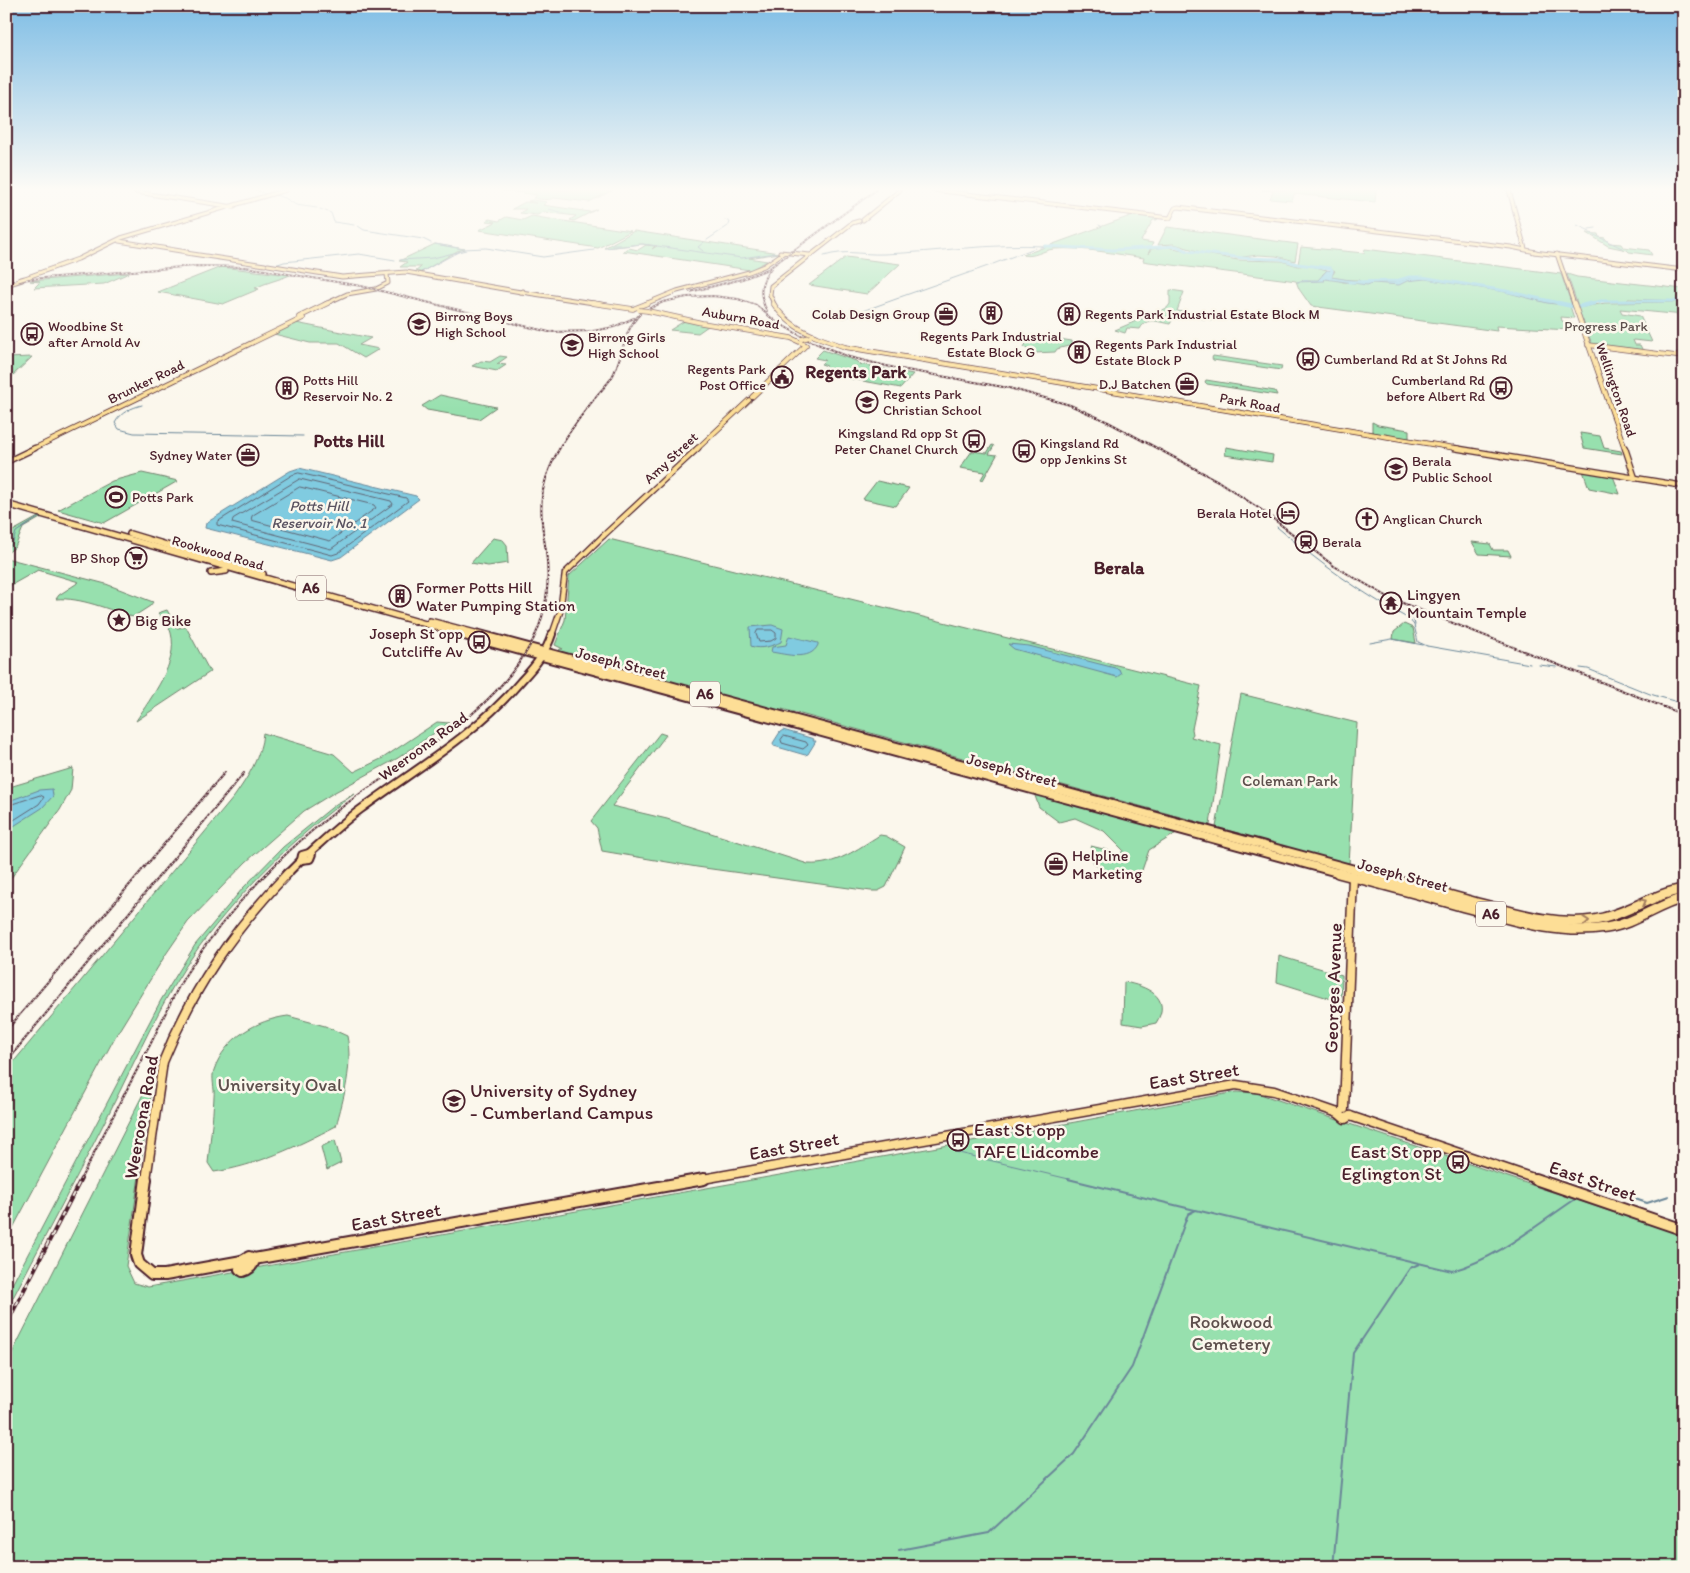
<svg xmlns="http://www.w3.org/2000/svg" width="1690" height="1573" font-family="Itim,sans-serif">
	<rect width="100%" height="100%" fill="#fbf7ec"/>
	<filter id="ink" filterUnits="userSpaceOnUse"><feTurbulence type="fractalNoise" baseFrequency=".02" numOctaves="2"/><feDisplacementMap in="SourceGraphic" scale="10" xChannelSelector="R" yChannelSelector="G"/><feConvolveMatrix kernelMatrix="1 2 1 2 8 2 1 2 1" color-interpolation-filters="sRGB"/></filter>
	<g filter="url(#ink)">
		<!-- green -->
		<g fill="#97e0ae" stroke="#70806c">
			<path d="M501 190H613L589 202 554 198C547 201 540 199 533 198L537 195Z"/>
			<path d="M1262 190H1376L1375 202 1294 194 1292 201 1270 199 1273 191Z"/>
			<path d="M532 200 547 202 543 205 590 212 597 209 574 221 570 220 576 216 544 212 537 215 520 213 526 209H512L525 202 536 203 528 201Z"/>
			<path d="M1133 215 1158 218 1157 220H1153L1141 241 1153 243 1148 254 1151 249 1167 247 1238 260 1282 261 1298 266 1308 265 1327 270 1322 275 1343 282 1361 283 1359 280H1347L1331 277 1335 271 1331 268 1298 264 1301 247 1364 253 1365 249 1561 274 1572 305 1561 304 1570 306 1574 318 1561 317 1562 321 1569 324 1570 330 1496 326 1497 331 1311 306 1299 289 1296 281 1289 280 1149 262 1143 261 1144 258C1115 254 1083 247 1054 249 1043 250 1034 258 1023 255Z"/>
			<path d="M532 216 543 218 631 231 598 248 479 230 496 222 486 221 489 219 499 221 506 217 523 220Z"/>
			<path d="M1167 227 1298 244 1295 261 1276 256 1258 255 1236 258 1204 253 1174 244 1158 245Z"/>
			<path d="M634 231 779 253 749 258 767 261 750 270 623 251 629 248 638 250 646 245 655 246 652 249 657 246 641 244 604 248Z"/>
			<path d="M1587 233 1598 234 1599 237 1605 238 1609 243 1621 244 1623 247 1649 250 1652 255 1629 252 1627 250 1608 246Z"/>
			<path d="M435 244 465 249 457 251 420 273 415 272 421 267H400L407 262 399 261Z"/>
			<path d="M846 257 900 264 867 294 809 285Z"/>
			<path d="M221 267 290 275C279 280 267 282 255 288L259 289 223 304 158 292Z"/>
			<path d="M129 273 104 284 34 288 40 282 30 281Z"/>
			<path d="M1567 274 1577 277 1684 289V301L1628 299 1627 302 1601 301 1578 306Z"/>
			<path d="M1170 290 1184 292 1177 311 1211 316 1214 317 1212 320 1175 315 1170 324C1157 322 1147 316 1140 329L1127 328 1125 333 1115 330 1167 308 1170 304Z"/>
			<path d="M1681 302 1684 303V315L1620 309 1622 313 1640 316 1652 342 1633 340 1635 345H1640L1643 351 1592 344 1578 308 1605 303Z"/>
			<path d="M686 320 708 326 698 333 670 330Z"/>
			<path d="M296 323 371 338 359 345 379 349 364 358 339 343H310L274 334Z"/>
			<path d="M1031 335 1041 337 1040 339 1046 337 1072 341V345L1057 349 1055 352 1034 353 1024 347Z"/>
			<path d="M823 350 856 361 859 364 913 374 901 388 820 373 827 366 821 364 825 360 815 358Z"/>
			<path d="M500 356 507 357 497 364 506 365 497 371 472 366 481 361 490 362Z"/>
			<path d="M1213 356 1282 366 1281 370 1213 360 1212 358Z"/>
			<path d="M32 357 9 379H6V358Z"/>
			<path d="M1206 380 1275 391 1277 395 1207 384 1205 382Z"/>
			<path d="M440 395 496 407 479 419 427 410 422 406Z"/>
			<path d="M1372 422 1378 425 1409 430V439L1372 433Z"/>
			<path d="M1580 433 1600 436 1604 448 1621 451 1622 454 1584 448Z"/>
			<path d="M992 445 994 446 989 454 997 455 983 480 981 479 985 472 960 468 972 451 987 453Z"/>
			<path d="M1226 447 1273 455 1272 462 1225 455Z"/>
			<path d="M1583 471 1613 476 1620 494 1589 488Z"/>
			<path d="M142 473 178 481 104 523 58 510 112 481Z"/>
			<path d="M877 481 909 488 896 506 863 499Z"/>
			<path d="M40 516 42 517 23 528 15 547 6 554V538L11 532Z"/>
			<path d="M493 538 503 540 507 545 508 563 488 566 471 563Z"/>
			<path d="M609 539 1201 686 1192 729 1193 734 1191 737 1221 745 1210 825 782 709 786 712 783 713 558 653 560 649H563L555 645 565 620 569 576Z"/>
			<path d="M1472 542 1490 544 1493 550H1508L1511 556 1479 554Z"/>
			<path d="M6 558 106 584 153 602 150 606 133 617C109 610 81 597 56 599L59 595 79 582 38 570 6 588Z"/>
			<path d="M167 610 177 628 186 627 210 672 136 721C151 697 179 663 171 633 169 625 163 619 158 613Z"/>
			<path d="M1404 624 1413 628 1416 643 1393 639 1394 632Z"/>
			<path d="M1241 694 1357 723 1349 865 1216 827Z"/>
			<path d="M437 722 449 723 398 758 335 792 304 811 246 862 188 922 166 954 115 1037 6 1241V1071L234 797C248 777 261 757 263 733L334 754 354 772 383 758Z"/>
			<path d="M660 733 666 735 612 806 667 819 808 864C836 866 857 849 880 835L886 836 905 847 886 887 878 891H871L697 867 602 851 597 828 591 821Z"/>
			<path d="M73 768 71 790 60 810 6 885V788Z"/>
			<path d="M1034 793 1178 832 1149 850 1140 876 1122 873 1109 877 1093 862 1091 846 1107 850 1119 857 1123 850 1104 831 1075 818 1059 822 1039 807Z"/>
			<path d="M354 794C295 837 243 888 199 947 162 997 137 1058 109 1113 76 1180 40 1245 6 1311V1296L161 1000 195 945 243 888 283 847 336 804Z"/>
			<path d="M1279 956 1342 975 1341 1002 1277 982Z"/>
			<path d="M1124 982C1146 986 1173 997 1156 1023L1142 1026 1123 1023Z"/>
			<path d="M288 1016 325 1026 347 1036C353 1066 344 1097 336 1126 298 1146 256 1166 214 1172L208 1163C210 1141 213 1119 214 1097 215 1088 211 1078 214 1070 225 1038 256 1020 288 1016Z"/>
			<path d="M1236 1092 1257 1093 1684 1236V1567H6V1365L143 1094 151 1093 126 1266 134 1283 148 1287 1011 1134Z"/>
			<path d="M335 1140 341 1163 327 1170 321 1147Z"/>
		</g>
		<!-- water -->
		<g fill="#80cbe0" stroke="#6a8698">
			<path d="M1327 270 1334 271 1331 277C1352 280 1374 285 1395 282 1405 280 1412 276 1423 277L1507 292 1572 306 1547 303 1505 292 1425 279 1407 281 1399 285 1373 283 1367 285 1325 279 1324 280 1325 281 1297 282 1304 280H1318Z"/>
			<path d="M299 468 416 496 419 499 341 557 332 560 205 528 206 523 290 471Z"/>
			<path d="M772 625 783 629 781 642C772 646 760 650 751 646L750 627Z"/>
			<path d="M789 636 818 643V645C810 662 786 654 771 652L772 647 786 645Z"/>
			<path d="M1008 644 1029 646 1119 669 1121 674 1117 677 1014 649Z"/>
			<path d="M783 730 814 739 813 741H816L808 754 805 755 774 746 773 743 780 732Z"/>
			<path d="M52 789 53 796 42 808 6 831V802L39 790Z"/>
		</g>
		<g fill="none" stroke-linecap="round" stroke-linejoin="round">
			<!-- shore -->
			<g stroke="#606473" stroke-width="1">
				<path d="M299 473 406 498 408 501 338 553 332 555 217 525V522L292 475Z"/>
				<path d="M300 479 391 501 393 504 331 549 232 523 233 519Z"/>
				<path d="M300 487 374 505 376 508 330 541 251 520 252 516Z"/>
				<path d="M758 630H772L776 633V638L771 641 759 642 756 634Z"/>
				<path d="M784 736 806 742 808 745 803 749 782 743 781 740Z"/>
				<path d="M6 806 40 795 44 797 39 804 6 825"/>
			</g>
			<!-- stream-far1 -->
			<g stroke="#6a8698" stroke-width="1">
				<path d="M256 190 266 194"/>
				<path d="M275 195 285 198 296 205 317 208"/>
				<path d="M320 209 331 213 334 222 354 225"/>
				<path d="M549 209 563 213"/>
				<path d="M725 220 730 222 729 225"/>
				<path d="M1099 225 1101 226"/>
				<path d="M1577 225 1590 231"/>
				<path d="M358 226 364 230 423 239 431 243"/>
				<path d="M1589 229 1596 228"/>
				<path d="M1590 233 1622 248"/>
				<path d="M707 240 728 226"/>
				<path d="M435 244 463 249 486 248 543 257 594 250"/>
				<path d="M611 245H620"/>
				<path d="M1040 247 1047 246"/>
				<path d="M605 248 643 244 742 258 776 253"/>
				<path d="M703 251 698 247 704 242"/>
				<path d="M824 256C847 249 861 255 884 254 938 252 991 243 1045 246"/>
				<path d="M400 260 433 258 466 250"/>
				<path d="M993 264 1035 248"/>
				<path d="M275 265 284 262 359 254 395 260"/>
				<path d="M222 266 263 270"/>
				<path d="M207 267 217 266"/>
				<path d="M421 272 460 251"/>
				<path d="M900 297 991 265"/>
				<path d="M846 317 899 298"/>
				<path d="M843 318H845"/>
				<path d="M142 405C131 408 121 412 115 423L119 429 134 433 303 436"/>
				<path d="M1277 527C1318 562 1361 593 1409 619L1414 625 1418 642 1427 646"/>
				<path d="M6 551 13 542 16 532 41 516"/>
				<path d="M1412 611 1415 625"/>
				<path d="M1370 643 1392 639 1423 645"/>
				<path d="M1427 646 1530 664"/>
				<path d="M1539 665 1557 667"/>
				<path d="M1580 668 1588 669 1650 694 1684 704"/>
				<path d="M955 1152 1073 1180"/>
			</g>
			<!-- stream -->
			<g stroke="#6a8698" stroke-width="2">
				<path d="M1068 1179 1195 1210"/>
				<path d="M1589 1190 1596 1186 1647 1203 1669 1196"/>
				<path d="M899 1550 989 1533 1074 1454 1132 1367 1188 1214 1196 1210 1452 1271C1498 1258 1535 1226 1574 1200"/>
				<path d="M1333 1567 1353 1353 1410 1268 1419 1264"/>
			</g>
			<!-- river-far1 -->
			<g stroke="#80cbe0" stroke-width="3">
				<path d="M1045 246 1113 250 1176 246 1188 251 1243 258 1281 259 1297 264 1330 268 1332 270 1330 278"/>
				<path d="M1349 282 1396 281 1409 277H1422L1506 291 1564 304"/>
				<path d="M1589 304 1601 301H1684"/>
			</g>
			<!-- river -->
			<path stroke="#80cbe0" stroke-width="4.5" d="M1558 303 1577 307 1594 303"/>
			<!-- major-far5 casing -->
			<g stroke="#4a1f2b" stroke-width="5">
				<g id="major-far5">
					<path d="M933 190 1170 218 1175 208 1178 207 1511 247 1536 252"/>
					<path d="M1509 190 1525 249"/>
					<path d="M136 192 234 207"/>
					<path d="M863 220 900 190"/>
					<path d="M119 241 187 252"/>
					<path d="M780 252 810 255"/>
					<path d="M1534 252 1684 270"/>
					<path d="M186 253 265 265"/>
					<path d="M1557 254 1574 304"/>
					<path d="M811 255 852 223 859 221"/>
					<path d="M268 265 342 277 406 272 521 292"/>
					<path d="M523 291 521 292 600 304"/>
					<path d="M325 304 347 294 376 289 388 283 387 274"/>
					<path d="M645 304 677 291 749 272 764 266 783 253"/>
					<path d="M774 304 770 295 771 286 808 257"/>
				</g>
			</g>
			<!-- major-far4 casing -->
			<g stroke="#4a1f2b" stroke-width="5.5">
				<g id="major-far4">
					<path d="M592 303 633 309"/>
					<path d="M773 303C783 319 797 329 815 336"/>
					<path d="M1574 303 1625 449"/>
					<path d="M635 308 648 303"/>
					<path d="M648 311 702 323 791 338 806 345 752 397"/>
					<path d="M299 317 328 303"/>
					<path d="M814 336 845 347 1461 449"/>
					<path d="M1588 345 1684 357"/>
					<path d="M33 449 303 318"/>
					<path d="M697 449 749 400"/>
				</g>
			</g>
			<!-- major-far3 casing -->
			<g stroke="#4a1f2b" stroke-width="7">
				<g id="major-far3">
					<path d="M1454 448 1684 486"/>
					<path d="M1625 448 1635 478"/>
					<path d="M6 462 35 448"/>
					<path d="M603 536 698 448"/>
					<path d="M552 635 560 612 565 573 603 536"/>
				</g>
			</g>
			<!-- major-far2 casing -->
			<g stroke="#4a1f2b" stroke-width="10">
				<g id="major-far2">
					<path d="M301 860 310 859 312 854 309 853"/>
					<path d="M287 874 301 860 302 855 309 853C326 838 343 822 361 809 417 768 476 734 521 681 535 666 546 653 552 634"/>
				</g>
			</g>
			<!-- major-far1 casing -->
			<g stroke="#4a1f2b" stroke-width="11">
				<g id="major-far1">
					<path d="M1344 1109 1353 876"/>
					<path d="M1338 1113 1345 1119 1350 1116"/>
					<path d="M1350 1116 1539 1180"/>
					<path d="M146 1180 163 1062C193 988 233 930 288 873"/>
					<path d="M697 1180 1236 1085 1274 1091 1338 1113"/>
				</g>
			</g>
			<!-- major casing -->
			<g stroke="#4a1f2b" stroke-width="14">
				<g id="major">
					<path d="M146 1179 136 1255 139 1264 152 1275H165L242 1261"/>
					<path d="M1535 1179 1684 1230"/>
					<path d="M249 1257 254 1259C253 1266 250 1269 243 1271L240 1269 242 1261Z"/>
					<path d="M254 1259 704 1179"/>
				</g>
			</g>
			<!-- highway-far3 casing -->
			<g stroke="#4a1f2b" stroke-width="5">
				<g id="highway-far3">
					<path d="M25 278 78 259 121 238 286 190"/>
					<path d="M6 285 22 280"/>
				</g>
			</g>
			<!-- highway-far2 casing -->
			<g stroke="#4a1f2b" stroke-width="8">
				<g id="highway-far2">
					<path d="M6 504 464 635"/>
					<path d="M130 534 263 574"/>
					<path d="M211 573 226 571"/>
					<path d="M430 621 483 635"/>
				</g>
			</g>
			<!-- highway-far1 casing -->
			<g stroke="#4a1f2b" stroke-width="11">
				<g id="highway-far1">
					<path d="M459 634 1343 874"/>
					<path d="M478 634 1371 874"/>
				</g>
			</g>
			<!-- highway casing -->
			<g stroke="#4a1f2b" stroke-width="12">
				<g id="highway">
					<path d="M1338 873C1380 884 1422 895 1464 907 1510 919 1558 936 1606 928 1635 924 1656 905 1684 898"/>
					<path d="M1367 873C1402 882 1438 892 1474 902 1513 912 1553 926 1594 920 1626 915 1652 894 1684 889"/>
				</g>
			</g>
			<!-- major-far5 -->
			<use href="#major-far5" stroke="#fdde96" stroke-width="3"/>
			<!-- major-far4 -->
			<use href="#major-far4" stroke="#fdde96" stroke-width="4"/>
			<!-- major-far3 -->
			<use href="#major-far3" stroke="#fdde96" stroke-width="4.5"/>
			<!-- major-far2 -->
			<use href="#major-far2" stroke="#fdde96" stroke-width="6"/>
			<!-- major-far1 -->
			<use href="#major-far1" stroke="#fdde96" stroke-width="8"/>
			<!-- major -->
			<use href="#major" stroke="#fdde96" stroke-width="10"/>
			<!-- highway-far3 -->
			<use href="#highway-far3" stroke="#fdde96" stroke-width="3"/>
			<!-- highway-far2 -->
			<use href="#highway-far2" stroke="#fdde96" stroke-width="5"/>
			<!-- highway-far1 -->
			<use href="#highway-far1" stroke="#fdde96" stroke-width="7"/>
			<!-- highway -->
			<use href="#highway" stroke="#fdde96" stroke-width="9"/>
			<!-- rail-far1 casing -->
			<g stroke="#4a1f2b" stroke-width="2">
				<g id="rail-far1">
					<path d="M6 281 195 266 246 267 361 286 549 332 593 331 614 327 634 318"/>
					<path d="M690 292 742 279 768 269 876 190"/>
					<path d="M644 311 663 302 687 297 713 296 738 299 756 305 775 321 808 340 849 357 895 368 1009 388 1070 405 1108 422 1218 481 1263 511 1334 566 1390 598 1684 715"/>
					<path d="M767 311C758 295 760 282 771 268"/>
					<path d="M6 1031 225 772"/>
					<path d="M6 1062 244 773"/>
					<path d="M80 1180C104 1134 128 1088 152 1041 163 1019 173 995 186 974 210 936 239 901 271 869 298 841 329 816 361 793 424 750 496 710 533 640 547 612 550 581 546 551 543 533 540 515 542 497 546 461 573 426 595 398 600 391 607 385 612 377 624 356 622 332 640 314"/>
				</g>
			</g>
			<!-- rail casing -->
			<g stroke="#4a1f2b" stroke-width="4">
				<path id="rail" d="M6 1325 81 1179"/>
			</g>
			<!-- rail-far1 -->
			<use href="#rail-far1" stroke="#fbf7ec" stroke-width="1" stroke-dasharray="2" stroke-linecap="butt"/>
			<!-- rail -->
			<use href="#rail" stroke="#fbf7ec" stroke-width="2" stroke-dasharray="5.5" stroke-linecap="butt"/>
			<!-- major-bridge casing -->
			<g stroke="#4a1f2b" stroke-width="5.5" stroke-linecap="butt">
				<g id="major-bridge">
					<path d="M639 310 648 311"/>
					<path d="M802 339 810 337"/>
				</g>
			</g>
			<!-- highway-bridge casing -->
			<g stroke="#4a1f2b" stroke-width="5" stroke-linecap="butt">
				<path id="highway-bridge" d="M18 280 25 278"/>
			</g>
			<!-- major-bridge -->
			<use href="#major-bridge" stroke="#fdde96" stroke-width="4"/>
			<!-- highway-bridge -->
			<use href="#highway-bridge" stroke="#fdde96" stroke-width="3"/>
		</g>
		<!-- one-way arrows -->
		<defs><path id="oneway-chevron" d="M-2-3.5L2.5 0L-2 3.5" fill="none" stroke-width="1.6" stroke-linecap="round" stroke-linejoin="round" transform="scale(1.25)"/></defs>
		<g stroke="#a47e60">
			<use href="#oneway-chevron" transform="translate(1643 902) rotate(-29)"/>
			<use href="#oneway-chevron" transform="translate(1586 921) rotate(-4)"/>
		</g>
	</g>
	<!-- sky -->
	<linearGradient id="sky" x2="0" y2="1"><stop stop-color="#7ebde5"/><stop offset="0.46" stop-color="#fdfbf6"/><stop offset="1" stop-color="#fdfbf6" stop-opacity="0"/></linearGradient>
	<rect width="1690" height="411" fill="url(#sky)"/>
	<!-- icons -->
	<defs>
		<g id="building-ring" transform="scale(1.125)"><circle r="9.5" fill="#fbf7ec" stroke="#4a1f2b" stroke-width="1.5"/><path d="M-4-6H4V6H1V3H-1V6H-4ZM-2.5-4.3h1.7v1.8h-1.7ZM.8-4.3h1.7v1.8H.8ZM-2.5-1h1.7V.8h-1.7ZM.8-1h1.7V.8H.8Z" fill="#4a1f2b"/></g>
		<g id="office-ring" transform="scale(1.125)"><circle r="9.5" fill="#fbf7ec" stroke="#4a1f2b" stroke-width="1.5"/><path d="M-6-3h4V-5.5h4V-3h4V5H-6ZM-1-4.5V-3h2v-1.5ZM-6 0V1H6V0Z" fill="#4a1f2b"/></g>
		<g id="school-ring" transform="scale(1.125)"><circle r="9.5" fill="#fbf7ec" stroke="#4a1f2b" stroke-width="1.5"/><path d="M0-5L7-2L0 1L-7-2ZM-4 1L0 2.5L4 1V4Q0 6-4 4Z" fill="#4a1f2b"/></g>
		<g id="bus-ring" transform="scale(1.125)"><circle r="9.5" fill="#fbf7ec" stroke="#4a1f2b" stroke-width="1.5"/><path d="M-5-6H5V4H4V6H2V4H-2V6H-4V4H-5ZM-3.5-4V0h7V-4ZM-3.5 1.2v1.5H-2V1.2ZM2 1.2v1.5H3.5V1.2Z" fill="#4a1f2b"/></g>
		<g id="civic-ring" transform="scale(1.125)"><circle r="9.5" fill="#fbf7ec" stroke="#4a1f2b" stroke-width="1.5"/><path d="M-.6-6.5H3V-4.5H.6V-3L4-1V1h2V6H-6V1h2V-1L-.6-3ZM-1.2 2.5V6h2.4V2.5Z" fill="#4a1f2b"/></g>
		<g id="stadium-ring" transform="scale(1.125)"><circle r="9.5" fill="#fbf7ec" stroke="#4a1f2b" stroke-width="1.5"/><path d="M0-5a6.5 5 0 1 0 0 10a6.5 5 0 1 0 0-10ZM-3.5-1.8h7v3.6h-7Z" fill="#4a1f2b"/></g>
		<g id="hotel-ring" transform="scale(1.125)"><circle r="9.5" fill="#fbf7ec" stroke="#4a1f2b" stroke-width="1.5"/><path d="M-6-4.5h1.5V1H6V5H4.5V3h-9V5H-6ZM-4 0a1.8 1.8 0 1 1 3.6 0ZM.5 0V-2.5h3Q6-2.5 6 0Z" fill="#4a1f2b"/></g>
		<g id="church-ring" transform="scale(1.125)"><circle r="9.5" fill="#fbf7ec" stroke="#4a1f2b" stroke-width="1.5"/><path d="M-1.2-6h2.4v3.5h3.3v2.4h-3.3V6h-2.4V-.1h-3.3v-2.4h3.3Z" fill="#4a1f2b"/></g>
		<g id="station-ring" transform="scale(1.125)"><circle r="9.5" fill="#fbf7ec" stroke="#4a1f2b" stroke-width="1.5"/><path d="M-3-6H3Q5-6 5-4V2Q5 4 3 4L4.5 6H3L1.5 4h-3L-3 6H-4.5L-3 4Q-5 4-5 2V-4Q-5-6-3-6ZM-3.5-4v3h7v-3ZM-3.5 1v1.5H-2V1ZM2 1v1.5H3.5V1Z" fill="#4a1f2b"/></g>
		<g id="supermarket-ring" transform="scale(1.125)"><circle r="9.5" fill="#fbf7ec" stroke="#4a1f2b" stroke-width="1.5"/><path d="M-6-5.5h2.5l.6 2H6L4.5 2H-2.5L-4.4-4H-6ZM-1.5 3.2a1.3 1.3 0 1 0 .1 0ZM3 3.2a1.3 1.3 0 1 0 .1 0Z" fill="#4a1f2b"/></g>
		<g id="temple-ring" transform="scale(1.125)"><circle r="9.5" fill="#fbf7ec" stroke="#4a1f2b" stroke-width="1.5"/><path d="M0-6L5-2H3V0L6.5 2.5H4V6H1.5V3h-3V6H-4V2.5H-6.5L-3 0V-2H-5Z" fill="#4a1f2b"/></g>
		<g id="sight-ring" transform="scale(1.125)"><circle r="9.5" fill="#fbf7ec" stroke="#4a1f2b" stroke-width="1.5"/><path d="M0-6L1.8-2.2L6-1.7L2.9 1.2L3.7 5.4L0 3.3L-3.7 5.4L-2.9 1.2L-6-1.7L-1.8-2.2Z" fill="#4a1f2b"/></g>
		<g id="university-ring" transform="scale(1.125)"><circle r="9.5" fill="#fbf7ec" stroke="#4a1f2b" stroke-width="1.5"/><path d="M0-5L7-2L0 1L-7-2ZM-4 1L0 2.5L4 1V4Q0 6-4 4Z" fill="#4a1f2b"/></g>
	</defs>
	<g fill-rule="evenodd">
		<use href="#building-ring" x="991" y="313"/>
		<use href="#office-ring" x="946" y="314"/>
		<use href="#building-ring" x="1069" y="314"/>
		<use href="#school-ring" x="419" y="324"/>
		<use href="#bus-ring" x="32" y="334"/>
		<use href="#school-ring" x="572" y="345"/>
		<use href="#building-ring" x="1079" y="352"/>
		<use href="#bus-ring" x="1308" y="359"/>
		<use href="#civic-ring" x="782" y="377"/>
		<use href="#office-ring" x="1187" y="384"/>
		<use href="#building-ring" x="287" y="388"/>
		<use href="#bus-ring" x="1501" y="388"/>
		<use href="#school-ring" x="867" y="402"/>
		<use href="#bus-ring" x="974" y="441"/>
		<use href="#bus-ring" x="1024" y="451"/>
		<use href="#office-ring" x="248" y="455"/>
		<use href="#school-ring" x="1396" y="469"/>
		<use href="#stadium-ring" x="116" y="497"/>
		<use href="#hotel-ring" x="1288" y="513"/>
		<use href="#church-ring" x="1367" y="519"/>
		<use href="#station-ring" x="1306" y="542"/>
		<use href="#supermarket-ring" x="136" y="558"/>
		<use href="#building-ring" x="400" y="596"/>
		<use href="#temple-ring" x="1391" y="603"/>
		<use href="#sight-ring" x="119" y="620"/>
		<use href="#bus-ring" x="479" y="642"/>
		<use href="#office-ring" x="1056" y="864"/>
		<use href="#university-ring" x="454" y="1101"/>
		<use href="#bus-ring" x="958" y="1140"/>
		<use href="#bus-ring" x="1458" y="1162"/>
	</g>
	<g text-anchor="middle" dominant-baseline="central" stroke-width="5" stroke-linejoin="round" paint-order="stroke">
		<!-- far-poi labels -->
		<g font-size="14" fill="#4a1f2b" stroke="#fbf7ec" text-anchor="start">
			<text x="930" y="314" text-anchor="end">Colab Design Group</text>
			<text x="1085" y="314">Regents Park Industrial Estate Block M</text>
			<text x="435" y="316">Birrong Boys<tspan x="435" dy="16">High School</tspan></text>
			<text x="48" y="326">Woodbine St<tspan x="48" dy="16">after Arnold Av</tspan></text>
			<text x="991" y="336" text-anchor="middle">Regents Park Industrial<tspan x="991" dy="16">Estate Block G</tspan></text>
			<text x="588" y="337">Birrong Girls<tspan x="588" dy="16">High School</tspan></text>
			<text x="1095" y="344">Regents Park Industrial<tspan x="1095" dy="16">Estate Block P</tspan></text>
			<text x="1324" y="359">Cumberland Rd at St Johns Rd</text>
			<text x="766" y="369" text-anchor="end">Regents Park<tspan x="766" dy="16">Post Office</tspan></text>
			<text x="303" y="380">Potts Hill<tspan x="303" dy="16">Reservoir No. 2</tspan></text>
			<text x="1485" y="380" text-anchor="end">Cumberland Rd<tspan x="1485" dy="16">before Albert Rd</tspan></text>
			<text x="1171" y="384" text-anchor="end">D.J Batchen</text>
			<text x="883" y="394">Regents Park<tspan x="883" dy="16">Christian School</tspan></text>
			<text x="958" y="433" text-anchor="end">Kingsland Rd opp St<tspan x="958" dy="16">Peter Chanel Church</tspan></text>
			<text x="1040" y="443">Kingsland Rd<tspan x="1040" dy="16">opp Jenkins St</tspan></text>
			<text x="232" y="455" text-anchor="end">Sydney Water</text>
			<text x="1412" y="461">Berala<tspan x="1412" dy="16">Public School</tspan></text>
			<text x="132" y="497">Potts Park</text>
			<text x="1272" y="513" text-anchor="end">Berala Hotel</text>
			<text x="1383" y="519">Anglican Church</text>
			<text x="1322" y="542">Berala</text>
			<text x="120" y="558" text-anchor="end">BP Shop</text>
		</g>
		<!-- far-street labels -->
		<g font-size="14" fill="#4a1f2b" stroke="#fbf7ec">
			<text transform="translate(741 318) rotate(10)">Auburn Road</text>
			<text transform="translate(146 382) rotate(-26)">Brunker Road</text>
			<text transform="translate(1616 390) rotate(71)">Wellington Road</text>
			<text transform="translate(1250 403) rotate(10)">Park Road</text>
			<text transform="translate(671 458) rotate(-43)">Amy Street</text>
			<text transform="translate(218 553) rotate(16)">Rookwood Road</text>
		</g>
		<!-- far-park labels -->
		<g font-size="14" fill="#5d4f4c" stroke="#fbf7ec">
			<text x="1606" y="326">Progress Park</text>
		</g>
		<!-- far-water labels -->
		<g font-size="15" font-style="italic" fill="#5a5361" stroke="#fbf7ec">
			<text x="319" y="506">Potts Hill<tspan x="319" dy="17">Reservoir No. 1</tspan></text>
		</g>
		<!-- shield labels -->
		<g fill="#fbf7ec" stroke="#7f6065" stroke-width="1">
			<rect x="296" y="575.5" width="30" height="25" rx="4"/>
			<rect x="690" y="681.5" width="30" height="25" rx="4"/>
			<rect x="1476" y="901.5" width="30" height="25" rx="4"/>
		</g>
		<g font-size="15" font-weight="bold" fill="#4a1f2b">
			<text x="311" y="588">A6</text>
			<text x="705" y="694">A6</text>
			<text x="1491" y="914">A6</text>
		</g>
		<!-- poi labels -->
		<g font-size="16" fill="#4a1f2b" stroke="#fbf7ec" text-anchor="start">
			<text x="416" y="587">Former Potts Hill<tspan x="416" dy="18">Water Pumping Station</tspan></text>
			<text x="1407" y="594">Lingyen<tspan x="1407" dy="18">Mountain Temple</tspan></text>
			<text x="135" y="620">Big Bike</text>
			<text x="463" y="633" text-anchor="end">Joseph St opp<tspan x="463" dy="18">Cutcliffe Av</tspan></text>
			<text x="1072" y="855">Helpline<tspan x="1072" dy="18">Marketing</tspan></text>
		</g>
		<!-- street labels -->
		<g font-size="16" fill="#4a1f2b" stroke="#fbf7ec">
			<text transform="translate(621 663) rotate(14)">Joseph Street</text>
			<text transform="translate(423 746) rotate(-36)">Weeroona Road</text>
			<text transform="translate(1012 770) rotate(15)">Joseph Street</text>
			<text transform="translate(1403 875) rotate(15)">Joseph Street</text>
		</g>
		<!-- park labels -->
		<g font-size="16" fill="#5d4f4c" stroke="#fbf7ec">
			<text x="1290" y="780">Coleman Park</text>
		</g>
		<!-- far-district labels -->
		<g font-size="18" font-weight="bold" fill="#4a1f2b" stroke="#fbf7ec">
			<text x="856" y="372">Regents Park</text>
			<text x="349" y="441">Potts Hill</text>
			<text x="1119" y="568">Berala</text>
		</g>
		<!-- near-street labels -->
		<g font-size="19" fill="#4a1f2b" stroke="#fbf7ec">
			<text transform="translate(1333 988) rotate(-88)">Georges Avenue</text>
			<text transform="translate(1194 1076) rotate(-9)">East Street</text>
			<text transform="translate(141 1117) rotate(-80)">Weeroona Road</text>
			<text transform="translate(794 1146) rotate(-10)">East Street</text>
			<text transform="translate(1593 1181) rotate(19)">East Street</text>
			<text transform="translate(396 1217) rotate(-10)">East Street</text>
		</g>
		<!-- near-park labels -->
		<g font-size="19" fill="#5d4f4c" stroke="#fbf7ec">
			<text x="280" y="1084">University Oval</text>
			<text x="1231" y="1321">Rookwood<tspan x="1231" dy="22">Cemetery</tspan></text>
		</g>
		<!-- near-poi labels -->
		<g font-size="19" fill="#4a1f2b" stroke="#fbf7ec" text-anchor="start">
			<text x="470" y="1090">University of Sydney<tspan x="470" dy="22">- Cumberland Campus</tspan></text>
			<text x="974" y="1129">East St opp<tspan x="974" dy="22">TAFE Lidcombe</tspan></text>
			<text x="1442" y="1151" text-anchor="end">East St opp<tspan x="1442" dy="22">Eglington St</tspan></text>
		</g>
	</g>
	<!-- margin -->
	<rect width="1690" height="1573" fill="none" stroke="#fbf7ec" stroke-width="25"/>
	<rect x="12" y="12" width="1665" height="1548" fill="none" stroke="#4a1f2b" stroke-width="2" filter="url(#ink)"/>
</svg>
